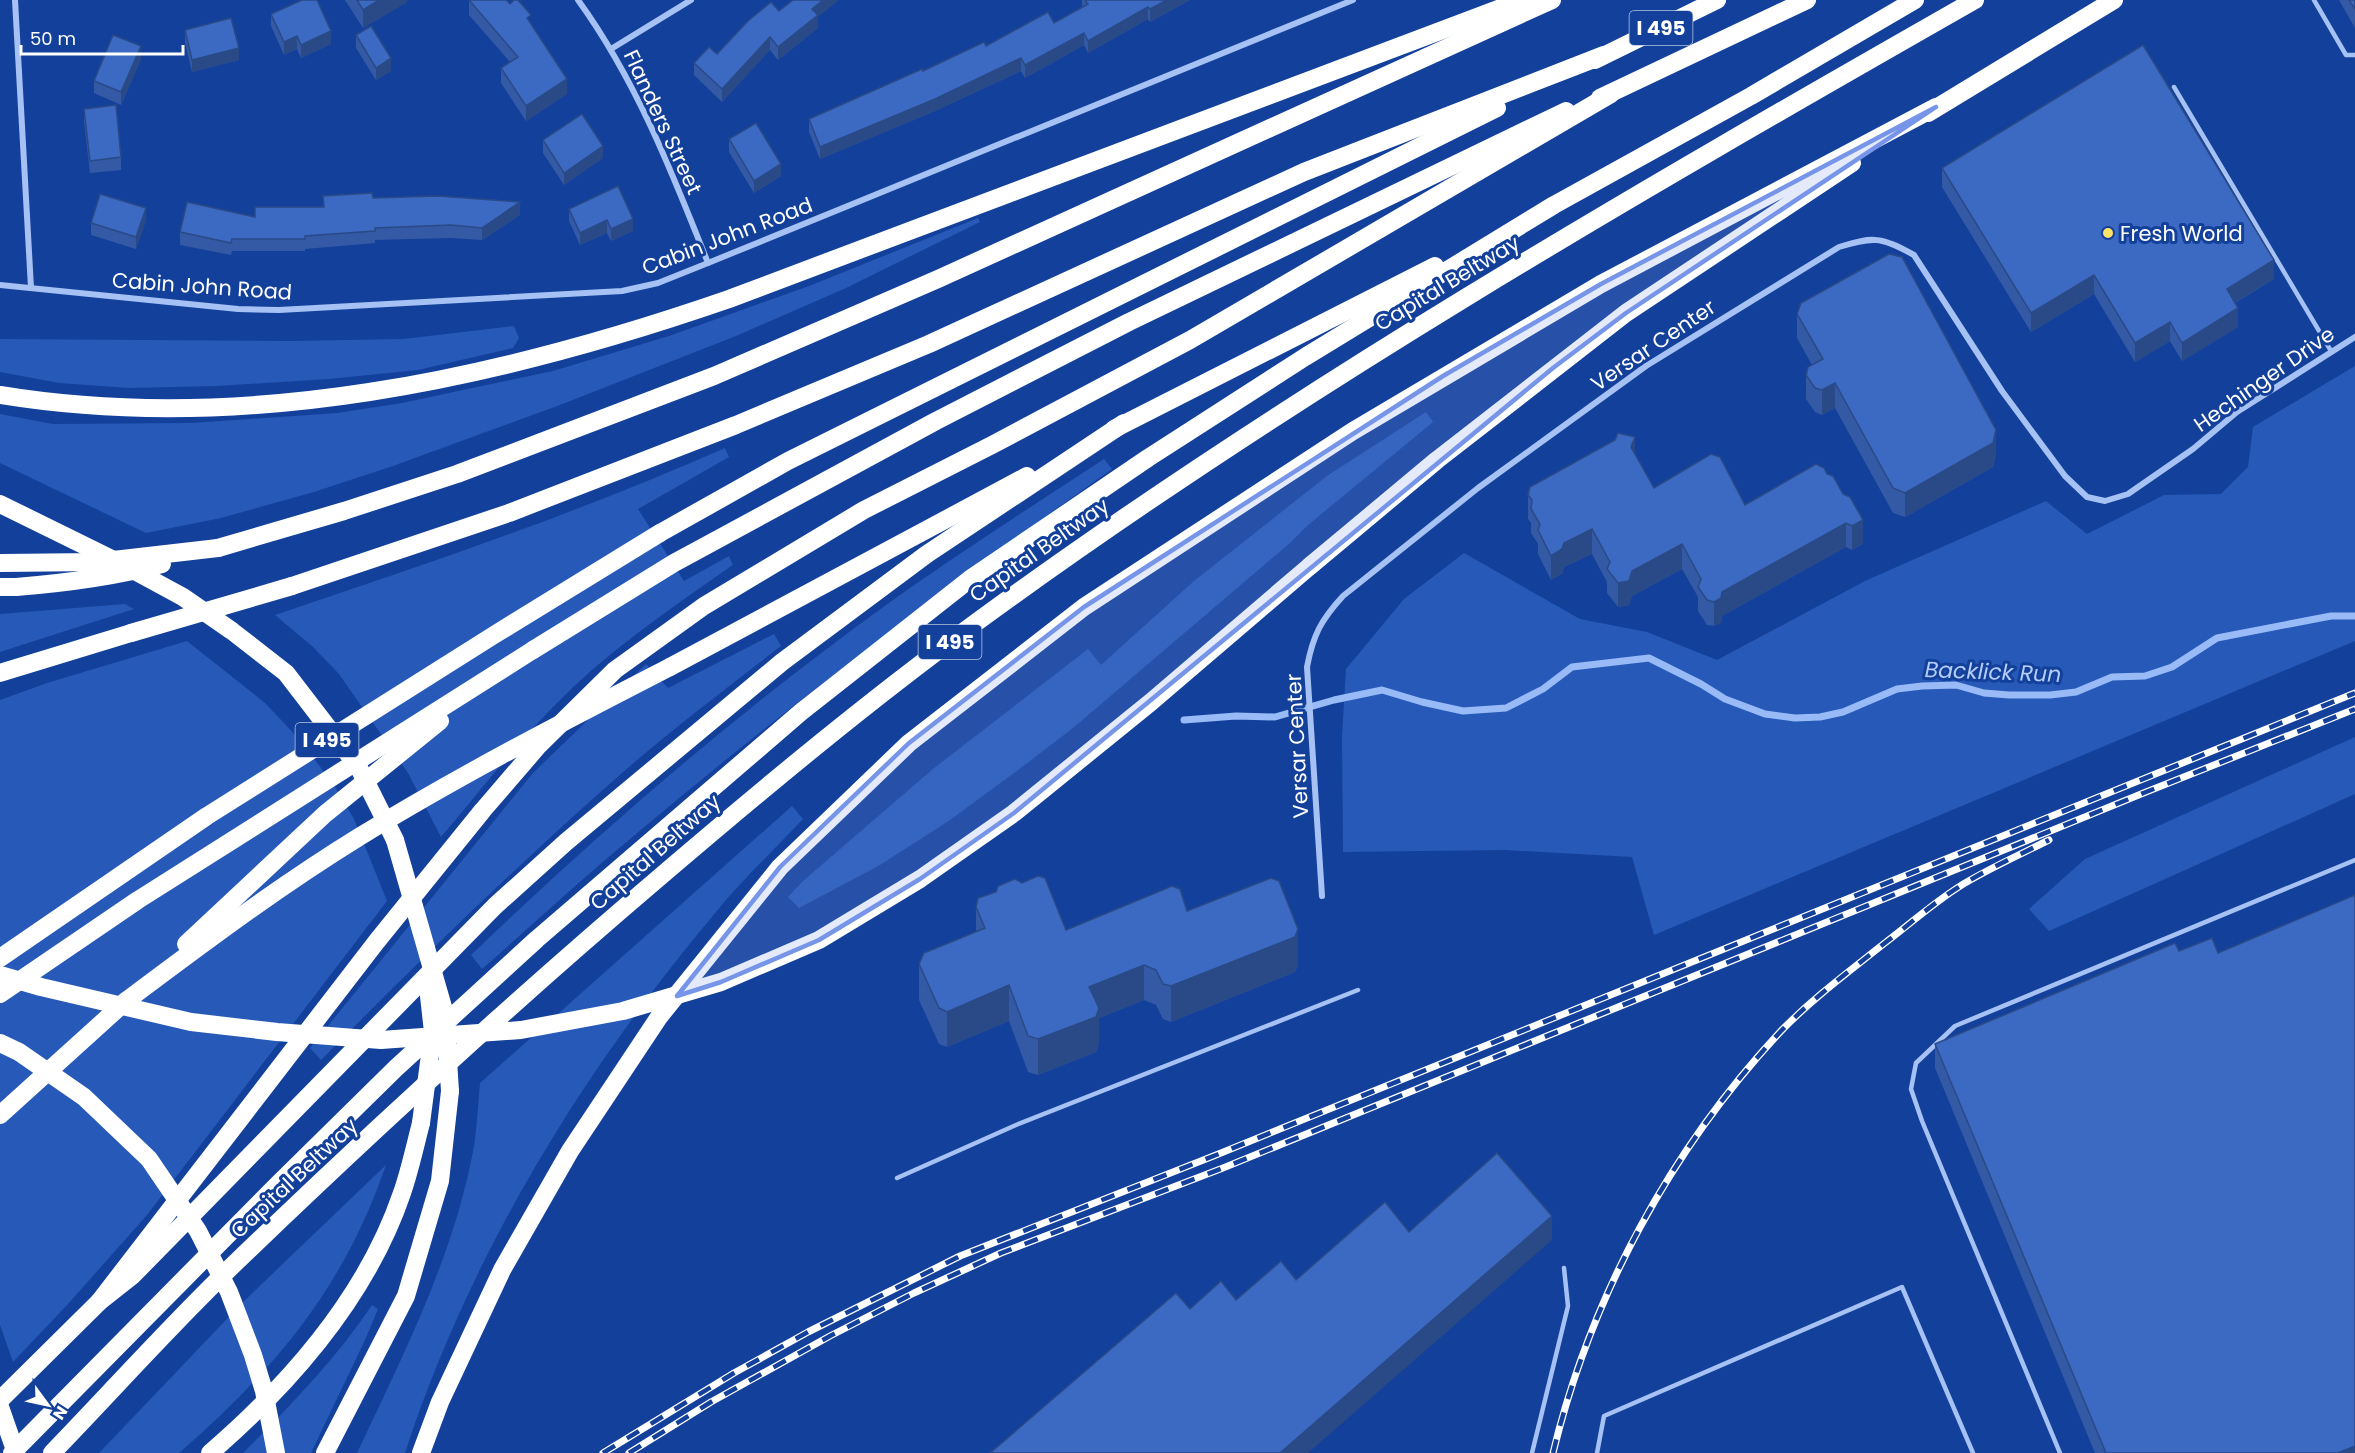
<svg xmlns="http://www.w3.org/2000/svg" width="2355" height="1453" font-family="Poppins,sans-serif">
	<rect width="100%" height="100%" fill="#13409a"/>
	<!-- green -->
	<g fill="#2659b8">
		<path d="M978 218 980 222 846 288 736 336 560 405 393 466 314 492 221 518 146 533 0 463V414L53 424 191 423 337 413 402 403 553 371 669 336 809 286Z"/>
		<path d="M514 326 519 338 513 348 418 370 329 379 216 386 129 388 59 383 0 372V339L290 341 403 339Z"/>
		<path d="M2355 366V641L1654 935 1632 857 1505 850 1343 852 1342 735 1346 669 1404 599 1464 553 1580 619 1647 632 1717 660 1865 581 2046 501 2087 534 2164 495 2221 494 2248 467 2253 427Z"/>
		<path d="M1426 412 1433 422 1308 525 1290 543 1073 728 1022 767 950 820 880 865 799 908 788 897 803 881 933 769 1088 649 1101 665 1194 581 1327 476Z"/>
		<path d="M725 448 729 457 638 509 684 581 729 556 733 565C674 606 615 646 564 696 519 740 481 790 441 837L408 773 339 674 312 646 275 615C427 564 578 513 725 448Z"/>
		<path d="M1104 459 1112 469C949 585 789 705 636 834 583 878 533 924 482 969L471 955C601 830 738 712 886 605 957 554 1031 507 1104 459Z"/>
		<path d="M125 604 134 609 0 652V614Z"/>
		<path d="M774 634 781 646C727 688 672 729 621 774 517 865 418 962 321 1060L310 1048 533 773 646 664 668 688Z"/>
		<path d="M187 641 265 703 299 739 334 785 354 819 387 901 147 1215 68 1304 13 1362 0 1325V700L47 683Z"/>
		<path d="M2355 737V794L2049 931 2029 909 2085 859Z"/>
		<path d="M792 806 803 819C774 850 743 879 716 912 583 1070 469 1256 405 1453H357C404 1353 454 1256 474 1146 477 1126 478 1104 480 1083Z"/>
		<path d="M386 1165C344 1287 276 1369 179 1453H99L245 1300Z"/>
		<path d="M372 1305 378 1309 366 1338 311 1453H243C290 1406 335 1360 372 1305Z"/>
	</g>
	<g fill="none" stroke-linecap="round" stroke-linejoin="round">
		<!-- stream -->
		<path stroke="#98baf6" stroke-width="7" d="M1184 720 1236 716 1275 717 1334 700 1382 690 1422 702 1463 711 1506 708 1543 689 1572 667 1649 658 1701 684 1725 699 1765 714 1795 718 1820 717 1843 712 1897 689 1922 686 1956 685 1984 693 2009 695H2050L2076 692 2112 677 2145 676 2172 667 2217 638 2331 616H2355"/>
		<!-- lane -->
		<g stroke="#a6c1f3" stroke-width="4.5">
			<path d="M2314 0 2346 55H2355"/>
			<path d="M2174 87 2331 351"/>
			<path d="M897 1178 1016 1125 1358 990"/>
			<path d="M1532 1453 1568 1306 1564 1268"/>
			<path d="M1597 1453 1604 1416 1902 1287 1973 1453"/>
			<path d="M2060 1453 1922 1121 1911 1089 1916 1063 1955 1026 2355 860"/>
		</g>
		<!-- street -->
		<g stroke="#a6c1f3" stroke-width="6">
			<path d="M15 0 31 288"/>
			<path d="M578 0C636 80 672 172 708 263"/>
			<path d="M611 49 691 0"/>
			<path d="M0 285 238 309 279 310 622 291 658 283 708 263 1353 0"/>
			<path d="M1322 896 1307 667C1313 635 1321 620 1343 596L1478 488 1646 366 1839 247C1874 236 1881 237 1914 255L2002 391 2065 476 2087 497 2105 501 2128 494 2193 449 2237 412 2355 337"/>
		</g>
		<!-- highway -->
		<g stroke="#fff" stroke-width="18">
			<path d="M1595 60 1717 0"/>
			<path d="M1600 98 1807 0"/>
			<path d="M1928 113 2114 0"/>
			<path d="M0 395C244 435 498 379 729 299L1522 0"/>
			<path d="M1114 429 1435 266"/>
			<path d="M0 504 124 565 183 597 232 631 286 673 359 768 395 840"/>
			<path d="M660 533 788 461 1497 108"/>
			<path d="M218 548 344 511 457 474 714 376 938 279 1552 0"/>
			<path d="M1310 566 1437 460 1626 313 1852 163"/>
			<path d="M292 586 509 513 736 425 929 344 1304 172 1604 55"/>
			<path d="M0 587H16"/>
			<path d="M533 650 674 563 936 421 1129 322 1566 111"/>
			<path d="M670 667 1027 476"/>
			<path d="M0 673 131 633"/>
			<path d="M0 1115 126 1001"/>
			<path d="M99 1302 377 941 483 810 539 745 615 670 704 606 864 510 992 445 1190 340 1611 94"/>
			<path d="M0 1400 99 1302 132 1276 495 906 566 842 782 662 927 554 1124 423"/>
			<path d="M12 1453 276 1186 396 1068 537 939 801 712 970 579 1148 458 1305 357 1554 205 1751 96 1915 0"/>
			<path d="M52 1453C111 1392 168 1328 229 1269 369 1134 514 1001 661 876 763 789 866 703 974 624 1292 391 1633 195 1975 0"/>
			<path d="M210 1453C291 1383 367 1296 402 1193 410 1170 415 1146 421 1123"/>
			<path d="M325 1453 406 1296 440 1181 450 1091"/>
			<path d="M421 1453 440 1402 502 1270 570 1151 659 1017 780 867 909 743 1084 607 1353 431 1601 284 1936 107"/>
		</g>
		<!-- rail casing -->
		<g stroke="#fff" stroke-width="7">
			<g id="rail">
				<path d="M603 1453 734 1373 808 1332 960 1256 1216 1155 2355 693"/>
				<path d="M629 1453 711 1402 830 1336 914 1293 1001 1253 1223 1168 2146 792 2355 709"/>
				<path d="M1553 1453C1591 1296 1671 1149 1781 1031 1812 999 1847 973 1881 946 1909 925 1935 901 1965 883 1992 867 2021 854 2049 840"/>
			</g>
		</g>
		<!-- rail -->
		<use href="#rail" stroke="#13409a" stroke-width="4.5" stroke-dasharray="14" stroke-linecap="butt"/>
		<!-- highway-bridge -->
		<g stroke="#fff" stroke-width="18">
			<path d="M0 563 96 562 218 548"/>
			<path d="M16 587C66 583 113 577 162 564"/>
			<path d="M131 633 292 586"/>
			<path d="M395 840 445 1014 450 1091"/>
			<path d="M186 944 325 814 440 721"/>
			<path d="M0 958 207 816 494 635 660 533"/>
			<path d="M0 975 41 987 191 1022 277 1032 381 1040 521 1030 623 1011 721 982 819 940 920 879 1014 813 1151 702 1310 566"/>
			<path d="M0 994 138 900 533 650"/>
			<path d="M126 1001C202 944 278 887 359 837 460 775 565 721 670 667"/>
			<path d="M0 1043 19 1052 84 1097 149 1159 198 1231 229 1292 253 1355 264 1391 276 1453"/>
			<path d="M421 1123 433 1032 428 987"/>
			<path d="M0 1407 16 1453"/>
		</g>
	</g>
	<!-- wall -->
	<g fill="#345aa6">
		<path d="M345 0H407V2L363 28Z"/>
		<path d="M469 0 510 4 531 23 567 94 526 121 501 83V68L510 62 469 15Z"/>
		<path d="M1082 0H1190L1150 22 1148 19 1088 53 1084 45 1025 78 1021 71 935 111 820 159 809 132V119L923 71 986 46 1054 23 1082 7Z"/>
		<path d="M2339 0H2355V28Z"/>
		<path d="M779 11 818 17V28L778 60 770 50 722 102 694 75V63L717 54Z"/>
		<path d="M271 14 331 44 301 58 297 49 284 55 271 26Z"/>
		<path d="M185 30 239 60 192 72 185 42Z"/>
		<path d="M356 35 391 71 376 80 356 48Z"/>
		<path d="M141 59 121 105 94 93V81Z"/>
		<path d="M84 109 121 157V170L90 173 84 121Z"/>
		<path d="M729 139 781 176 754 193 729 152Z"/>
		<path d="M543 140 603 158 564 185 543 153Z"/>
		<path d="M1942 168 2274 279 2235 303 2238 327 2182 361 2170 341 2135 362 2094 294 2031 332 1942 187Z"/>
		<path d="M618 186 633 231 611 241 607 233 580 245 569 221V209Z"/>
		<path d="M323 196 373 198 520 215 482 240 451 238 375 240V243L305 249V251H232L231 255 180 245V232L255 217 323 207Z"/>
		<path d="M146 220 136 249 91 235V223Z"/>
		<path d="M1797 314 1996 455 1993 467 1905 517 1893 513 1835 408 1822 415 1815 412 1806 399V375L1812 365 1797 338Z"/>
		<path d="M1635 454 1654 488 1745 505 1824 468 1863 544 1852 550 1846 547 1722 616 1721 623 1714 626 1707 625 1698 611V597L1682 569 1632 596 1629 605 1618 607 1607 593V582L1592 554 1564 567 1562 574 1551 580 1538 554V544L1531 533V523L1528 519V495Z"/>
		<path d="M976 907 1066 930 1187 911 1298 965 1295 972 1171 1022 1163 1019 1156 1005 1144 1000 1099 1018V1044L1096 1052 1038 1075 1028 1072 1009 1021 947 1047 939 1044 919 1000V964L976 932Z"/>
		<path d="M1935 1044 2355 1453H2095L1935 1068Z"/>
	</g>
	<!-- shaded-wall -->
	<g fill="#2a4a87">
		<path d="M379 0H407V2L363 28V10Z"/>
		<path d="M823 0H839L818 17V28L778 60V47L812 9Z"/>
		<path d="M1167 0H1190L1150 22V9Z"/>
		<path d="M1148 7V19L1088 53V41Z"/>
		<path d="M331 31V44L301 58V45Z"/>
		<path d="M1084 33V45L1025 78V65Z"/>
		<path d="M297 36V49L284 55V42Z"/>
		<path d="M770 37V50L722 102V89Z"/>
		<path d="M141 46V59L121 105V92Z"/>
		<path d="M239 48V60L192 72V60Z"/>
		<path d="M391 58V71L376 80V68Z"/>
		<path d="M1021 58V71L935 111 820 159V147Z"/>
		<path d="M567 79V94L526 121V106Z"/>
		<path d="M603 146V158L564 185V173Z"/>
		<path d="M781 164V176L754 193V181Z"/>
		<path d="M520 202V215L482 240V228Z"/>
		<path d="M146 208V220L136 249V237Z"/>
		<path d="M633 219V231L611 241V229Z"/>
		<path d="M607 220V233L580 245V233Z"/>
		<path d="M2274 260V279L2227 307V289Z"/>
		<path d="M2094 275V294L2031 332V313Z"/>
		<path d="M2238 308V327L2182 361V343Z"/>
		<path d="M2170 322V341L2135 362V343Z"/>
		<path d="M1835 383V408L1822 415V390Z"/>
		<path d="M1996 430V455L1993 467 1905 517V493Z"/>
		<path d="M1635 437V462L1631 447Z"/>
		<path d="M1863 520V544L1852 550V526Z"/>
		<path d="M1846 523V547L1722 616 1721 623 1714 626V602L1722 592Z"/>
		<path d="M1592 529V554L1564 567 1562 574 1551 580V556L1564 543Z"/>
		<path d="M1682 544V569L1632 596 1629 605 1618 607V583L1632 571Z"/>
		<path d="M1298 929V965L1295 972 1171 1022V986Z"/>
		<path d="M1144 965V1000L1099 1018V1044L1096 1052 1038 1075V1039L1089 987Z"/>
		<path d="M1009 985V1021L947 1047V1012Z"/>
		<path d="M1552 1216V1240L1308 1453H1280Z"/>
		<path d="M2355 1446V1453H2338Z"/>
	</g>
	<!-- building -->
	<g fill="#3c69c1" stroke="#2a4a87" stroke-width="1.5">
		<path d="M302 0H317L331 31 301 45 297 36 284 42 271 14Z"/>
		<path d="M357 0H379L363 10Z"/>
		<path d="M469 0H506L510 4 514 0H518L531 15 527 18 567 79 526 106 501 68 518 57Z"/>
		<path d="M793 0H823L812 9 818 15 778 47 770 37 722 89 694 63 709 47 717 54 748 21 771 2 779 11Z"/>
		<path d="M1085 0H1167L1150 9 1148 7 1088 41 1084 33 1025 65 1021 58 935 99 820 147 809 119 922 69 923 71 984 42 986 46 1048 12 1054 23 1088 4Z"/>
		<path d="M2349 0H2355V9Z"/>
		<path d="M231 18 239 48 192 60 185 30Z"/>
		<path d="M371 26 391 58 376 68 356 35Z"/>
		<path d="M113 35 141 46 121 92 94 81Z"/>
		<path d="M2143 45 2274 260 2227 289 2238 308 2182 343 2170 322 2135 343 2094 275 2031 313 1942 168Z"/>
		<path d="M116 105 121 157 90 161 84 109Z"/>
		<path d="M582 114 603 146 564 173 543 140Z"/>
		<path d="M756 123 781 164 754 181 729 139Z"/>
		<path d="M618 186 633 219 611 229 607 220 580 233 569 209Z"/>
		<path d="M372 193 373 198 438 196 520 202 482 228 451 225 375 228V231L305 236V239H232L231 243 180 232 187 202 255 217V207H324L323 196Z"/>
		<path d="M100 194 146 208 136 237 91 223Z"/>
		<path d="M1889 254 1902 257 1996 430 1993 443 1905 493 1893 488 1835 383 1822 390 1815 388 1806 375 1808 367 1823 359 1797 314 1801 303Z"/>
		<path d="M1618 433 1635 437 1631 447 1654 488 1711 454 1720 457 1745 505 1816 464 1824 468 1827 474 1833 476 1843 494 1850 497 1863 520 1852 526 1846 523 1722 592 1721 598 1714 602 1707 600 1698 587 1701 579 1682 544 1632 571 1629 581 1618 583 1607 569 1610 562 1592 529 1564 543 1562 549 1551 556 1538 530 1540 524 1531 509 1532 500 1528 495 1530 487 1615 440Z"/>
		<path d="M1038 876 1045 878 1066 930 1172 886 1180 889 1187 911 1271 878 1279 881 1298 929 1295 937 1171 986 1163 984 1156 970 1144 965 1089 987 1099 1008 1096 1017 1038 1039 1028 1036 1009 985 947 1012 939 1008 919 964 924 953 985 928 976 907 978 898 996 892 998 886 1015 879 1022 883Z"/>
		<path d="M2355 895V1446L2338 1453H2106L1935 1044 2175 943 2179 951 2212 938 2218 953Z"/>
		<path d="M1497 1153 1552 1216 1280 1453H990L1176 1293 1190 1309 1221 1281 1236 1300 1281 1261 1296 1280 1385 1202 1409 1232Z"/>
	</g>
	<!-- marked area -->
	<path fill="#7795e8" fill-opacity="0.2" stroke="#7795e8" stroke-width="4.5" stroke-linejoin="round" d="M1936 107 1626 313 1553 368 1014 813 920 879 819 940 721 982 677 996 780 867 909 743 1084 607 1443 376 1601 284Z"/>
	<!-- markers -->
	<circle fill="#ffe369" stroke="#13409a" stroke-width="2" cx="2108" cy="233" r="6"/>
	<g text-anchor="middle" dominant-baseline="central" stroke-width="6" stroke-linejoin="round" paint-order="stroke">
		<!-- shield labels -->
		<g fill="#13409a" stroke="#b8c6e1" stroke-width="1.5">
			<rect x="1629.5" y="11" width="63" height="34" rx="4.5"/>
			<rect x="918.5" y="625" width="63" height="34" rx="4.5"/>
			<rect x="295.5" y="723" width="63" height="34" rx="4.5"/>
		</g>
		<g font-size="20" font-weight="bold" fill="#fff">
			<text x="1661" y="28">I 495</text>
			<text x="950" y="642">I 495</text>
			<text x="327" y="740">I 495</text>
		</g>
		<!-- street labels -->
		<g font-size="21" fill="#fff" stroke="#13409a">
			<text transform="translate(663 122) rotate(65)">Flanders Street</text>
			<text transform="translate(727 236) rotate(-21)">Cabin John Road</text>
			<text transform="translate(1447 283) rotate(-31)">Capital Beltway</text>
			<text transform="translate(202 286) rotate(4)">Cabin John Road</text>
			<text transform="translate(1653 345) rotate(-34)">Versar Center</text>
			<text transform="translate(2264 379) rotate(-35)">Hechinger Drive</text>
			<text transform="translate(1039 550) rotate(-35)">Capital Beltway</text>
			<text transform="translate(1297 746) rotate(-93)">Versar Center</text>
			<text transform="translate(655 852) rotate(-41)">Capital Beltway</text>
			<text transform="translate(294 1178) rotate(-43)">Capital Beltway</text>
		</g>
		<!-- poi labels -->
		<g font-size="21" fill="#fff" stroke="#13409a" text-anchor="start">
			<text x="2120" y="233">Fresh World</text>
		</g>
		<!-- water labels -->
		<g font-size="22" font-style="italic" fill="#b3ccfa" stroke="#13409a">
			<text transform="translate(1993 672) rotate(2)">Backlick Run</text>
		</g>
	</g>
	<!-- north arrow -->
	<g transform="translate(48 1405) rotate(123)" stroke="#13409a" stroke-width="4.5" paint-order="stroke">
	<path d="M0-4.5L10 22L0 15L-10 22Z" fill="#ffffff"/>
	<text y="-9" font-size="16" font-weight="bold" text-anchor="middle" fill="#ffffff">N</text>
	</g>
	<!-- scale -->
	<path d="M21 45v9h162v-9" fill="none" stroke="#ffffff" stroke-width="3"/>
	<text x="30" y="45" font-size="18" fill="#ffffff" stroke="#13409a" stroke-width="4.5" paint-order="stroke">50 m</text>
</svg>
